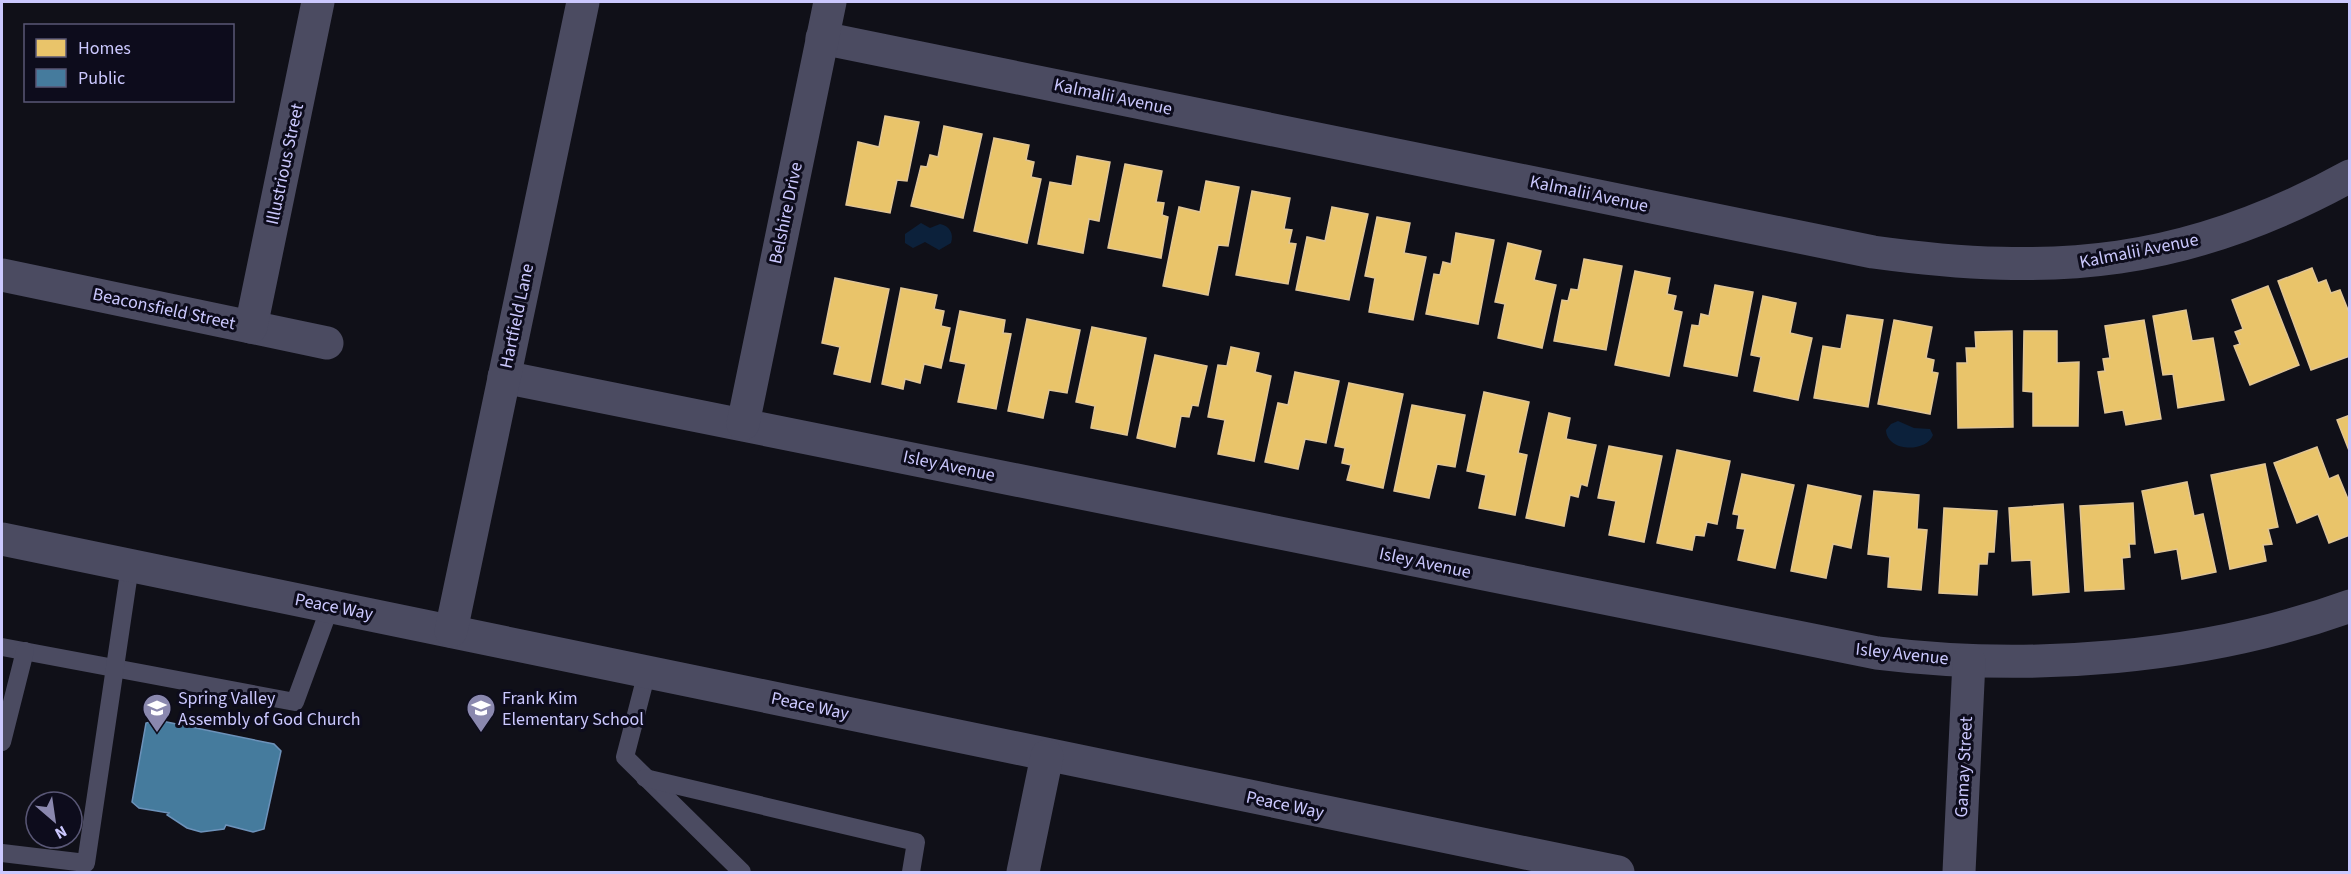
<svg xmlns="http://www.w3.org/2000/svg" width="2351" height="874" font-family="'Source Sans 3',sans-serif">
	<rect width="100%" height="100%" fill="#101018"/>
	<!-- water -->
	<g fill="#0c213b">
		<path d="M921 223 930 228 940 224C950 226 954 234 951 243L939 250 925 242 913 248 905 243V234Z"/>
		<path d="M1898 421 1914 428 1930 429 1933 435C1926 453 1887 452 1886 430L1891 424Z"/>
	</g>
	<!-- homes -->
	<g fill="#e9c46a" stroke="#e0c596" stroke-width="1.5">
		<path d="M885 116 919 122 907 181 897 180 890 213 846 205 858 142 879 147Z"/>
		<path d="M944 126 982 134 963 218 911 206 921 166 927 167 930 155 938 157Z"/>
		<path d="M994 138 1029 145 1026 160 1034 162 1031 177 1041 179 1027 243 974 231Z"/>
		<path d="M1077 156 1110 162 1099 221 1089 219 1083 253 1038 244 1050 182 1072 186Z"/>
		<path d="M1125 164 1162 171 1156 202 1164 203 1162 215 1168 217 1161 258 1108 248Z"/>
		<path d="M1206 181 1239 187 1228 246 1218 245 1208 295 1163 286 1179 207 1200 212Z"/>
		<path d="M1252 191 1290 198 1284 229 1292 230 1289 243 1296 244 1288 284 1236 275Z"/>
		<path d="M1332 207 1368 214 1349 300 1296 290 1307 237 1325 241Z"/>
		<path d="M1377 217 1410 223 1404 253 1426 257 1413 320 1369 312 1375 278 1365 276Z"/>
		<path d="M1456 233 1494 240 1478 324 1426 314 1434 274 1440 275 1443 262 1451 264Z"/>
		<path d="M1508 243 1541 251 1534 280 1556 285 1542 348 1498 338 1505 304 1495 302Z"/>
		<path d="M1584 259 1622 266 1606 350 1554 341 1562 300 1568 301 1571 289 1578 290Z"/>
		<path d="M2312 268 2318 283 2326 280 2331 293 2340 290 2350 315V356L2311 370 2278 281Z"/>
		<path d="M1635 271 1670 278 1667 294 1676 296 1673 310 1682 312 1669 376 1615 365Z"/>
		<path d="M835 278 889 289 870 382 834 374 840 347 822 343Z"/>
		<path d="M1715 285 1753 292 1737 376 1684 366 1692 325 1699 326 1701 314 1709 316Z"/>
		<path d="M2268 286 2299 365 2250 385 2234 346 2240 344 2235 332 2243 329 2232 300Z"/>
		<path d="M901 288 937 295 934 309 944 311 941 326 950 328 941 368 924 364 920 383 905 379 903 389 882 384Z"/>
		<path d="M1763 296 1796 303 1790 333 1812 338 1798 400 1754 391 1761 357 1751 355Z"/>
		<path d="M2186 310 2192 341 2213 338 2224 400 2178 408 2173 374 2163 375 2153 316Z"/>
		<path d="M960 311 1005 320 1003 333 1011 334 996 409 958 402 966 364 950 361Z"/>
		<path d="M1847 315 1883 320 1868 407 1814 398 1823 346 1841 349Z"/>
		<path d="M1027 319 1080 330 1067 393 1049 390 1043 418 1008 411Z"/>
		<path d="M1894 320 1932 327 1926 358 1934 360 1932 372 1938 373 1930 414 1878 404Z"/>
		<path d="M2144 320 2161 419 2126 425 2123 410 2105 413 2098 372 2105 371 2103 359 2110 358 2105 326Z"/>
		<path d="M1092 327 1146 338 1127 435 1091 428 1095 406 1076 402Z"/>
		<path d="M2012 331 2013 427 1958 428 1957 363H1967L1966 348H1976L1975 332Z"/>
		<path d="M2024 331H2057V363L2079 362 2078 426H2033V392L2023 391Z"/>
		<path d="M1231 347 1259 353 1255 372 1271 376 1254 461 1218 454 1225 420 1208 417 1218 365 1227 366Z"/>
		<path d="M1155 355 1207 366 1198 406 1192 405 1189 417 1181 416 1175 447 1137 438Z"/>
		<path d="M1295 372 1339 381 1326 443 1305 439 1298 469 1265 462 1278 403 1288 405Z"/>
		<path d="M1349 383 1403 394 1383 488 1347 480 1351 465 1342 463 1345 448 1335 446Z"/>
		<path d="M1484 392 1529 402 1518 453 1527 455 1515 515 1479 508 1486 475 1467 471Z"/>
		<path d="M1412 405 1465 415 1455 467 1437 464 1429 498 1394 491Z"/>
		<path d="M1549 413 1570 418 1566 439 1596 445 1587 486 1581 484 1578 497 1570 495 1564 526 1526 518Z"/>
		<path d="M2350 415V453L2337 420Z"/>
		<path d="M1609 446 1662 456 1644 542 1609 535 1616 501 1598 498Z"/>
		<path d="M2317 447 2329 479 2338 475 2350 504V535L2329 543 2318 514 2297 523 2274 463Z"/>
		<path d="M1677 450 1730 461 1717 524 1707 522 1704 536 1695 535 1692 550 1657 543Z"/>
		<path d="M2265 464 2278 527 2268 529 2272 544 2263 545 2266 561 2230 569 2211 475Z"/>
		<path d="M1742 474 1794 485 1775 568 1738 560 1745 529 1737 528 1739 515 1733 514Z"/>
		<path d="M2187 482 2194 516 2203 514 2216 572 2182 579 2177 549 2155 553 2142 491Z"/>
		<path d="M1808 485 1861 496 1851 548 1833 544 1826 578 1791 571Z"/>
		<path d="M1874 491 1919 495 1917 529 1927 530 1921 590 1888 587 1890 557 1868 554Z"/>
		<path d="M2133 503 2135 544H2129L2130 557 2122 558 2124 589 2085 591 2080 506Z"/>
		<path d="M2063 504 2069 592 2033 595 2031 560 2012 561 2009 508Z"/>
		<path d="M1944 508 1997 511 1994 552H1988L1987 564H1979L1977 595 1939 593Z"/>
	</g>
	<!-- public -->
	<path fill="#457b9d" stroke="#6d92ba" stroke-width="1.5" d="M157 720 274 744 281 751 264 829 253 832 226 825 224 829 201 832 187 828 167 815 169 813 139 808 132 802 146 723Z"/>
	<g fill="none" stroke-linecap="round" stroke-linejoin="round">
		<!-- service -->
		<g stroke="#4b4b61" stroke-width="18">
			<path d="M2 647 295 702 330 607"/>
			<path d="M647 672 625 757 742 872"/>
			<path d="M2 742 25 651"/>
			<path d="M645 778 916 842 911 872"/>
			<path d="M2 853 86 863 130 566"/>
		</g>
		<!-- minor -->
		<g stroke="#4b4b61" stroke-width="33">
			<path d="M822 38 1873 252C2055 277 2187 266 2350 176"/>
			<path d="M2 275 327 343"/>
			<path d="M251 327 318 2"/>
			<path d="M504 377 1877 653C2031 672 2203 659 2350 606"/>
			<path d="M743 424 830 2"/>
			<path d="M1959 872 1969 661"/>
		</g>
		<!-- tertiary -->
		<g stroke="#4b4b61" stroke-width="33">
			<path d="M2 539 1618 872"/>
			<path d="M451 631 583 2"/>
			<path d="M1023 872 1047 756"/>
		</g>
	</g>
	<!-- icons -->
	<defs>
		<g id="school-pin" transform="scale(1.5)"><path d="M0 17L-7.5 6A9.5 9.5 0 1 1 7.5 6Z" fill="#8a88ae" stroke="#0d0c1c"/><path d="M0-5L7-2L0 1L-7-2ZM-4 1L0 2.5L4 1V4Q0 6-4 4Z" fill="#fff"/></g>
	</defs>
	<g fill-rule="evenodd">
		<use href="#school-pin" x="157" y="708"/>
		<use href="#school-pin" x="481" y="708"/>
	</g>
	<g text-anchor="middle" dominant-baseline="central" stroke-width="6" stroke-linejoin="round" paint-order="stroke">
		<!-- street labels -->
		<g font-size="18" fill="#cbc8fe" stroke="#0d0c1c">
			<text transform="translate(1113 97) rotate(12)">Kalmalii Avenue</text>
			<text transform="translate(285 164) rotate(-78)">Illustrious Street</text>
			<text transform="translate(1589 194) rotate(12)">Kalmalii Avenue</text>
			<text transform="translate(786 213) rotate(-78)">Belshire Drive</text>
			<text transform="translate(2139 251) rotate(-11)">Kalmalii Avenue</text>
			<text transform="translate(164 309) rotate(12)">Beaconsfield Street</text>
			<text transform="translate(517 316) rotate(-78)">Hartfield Lane</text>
			<text transform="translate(949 466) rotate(12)">Isley Avenue</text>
			<text transform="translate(1425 563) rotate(12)">Isley Avenue</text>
			<text transform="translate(334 607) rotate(11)">Peace Way</text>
			<text transform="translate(1902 654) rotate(6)">Isley Avenue</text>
			<text transform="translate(810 706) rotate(12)">Peace Way</text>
			<text transform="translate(1964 767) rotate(-87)">Gamay Street</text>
			<text transform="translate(1285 805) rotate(12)">Peace Way</text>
		</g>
		<!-- poi labels -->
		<g font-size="18" fill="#cbc8fe" stroke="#0d0c1c" text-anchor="start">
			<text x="178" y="698">Spring Valley<tspan x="178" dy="21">Assembly of God Church</tspan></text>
			<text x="502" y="698">Frank Kim<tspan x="502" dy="21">Elementary School</tspan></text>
		</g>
	</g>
	<!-- border -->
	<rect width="2351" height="874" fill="none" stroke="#cbc8fe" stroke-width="6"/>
	<!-- legend -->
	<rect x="24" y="24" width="210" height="78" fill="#0d0c1c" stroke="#595776" stroke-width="1.5"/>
	<rect x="36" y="39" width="30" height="18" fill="#e9c46a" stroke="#595776" stroke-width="1.5"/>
	<text x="78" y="54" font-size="18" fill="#cbc8fe">Homes</text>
	<rect x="36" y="69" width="30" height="18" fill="#457b9d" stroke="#595776" stroke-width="1.5"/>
	<text x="78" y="84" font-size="18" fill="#cbc8fe">Public</text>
	<!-- north arrow -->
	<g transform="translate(54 820) rotate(151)"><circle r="28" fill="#0d0c1c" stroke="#595776" stroke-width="1.5"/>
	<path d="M0-4.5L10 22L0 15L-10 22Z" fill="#8a88ae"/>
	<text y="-9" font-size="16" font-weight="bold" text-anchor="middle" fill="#cbc8fe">N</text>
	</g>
</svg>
